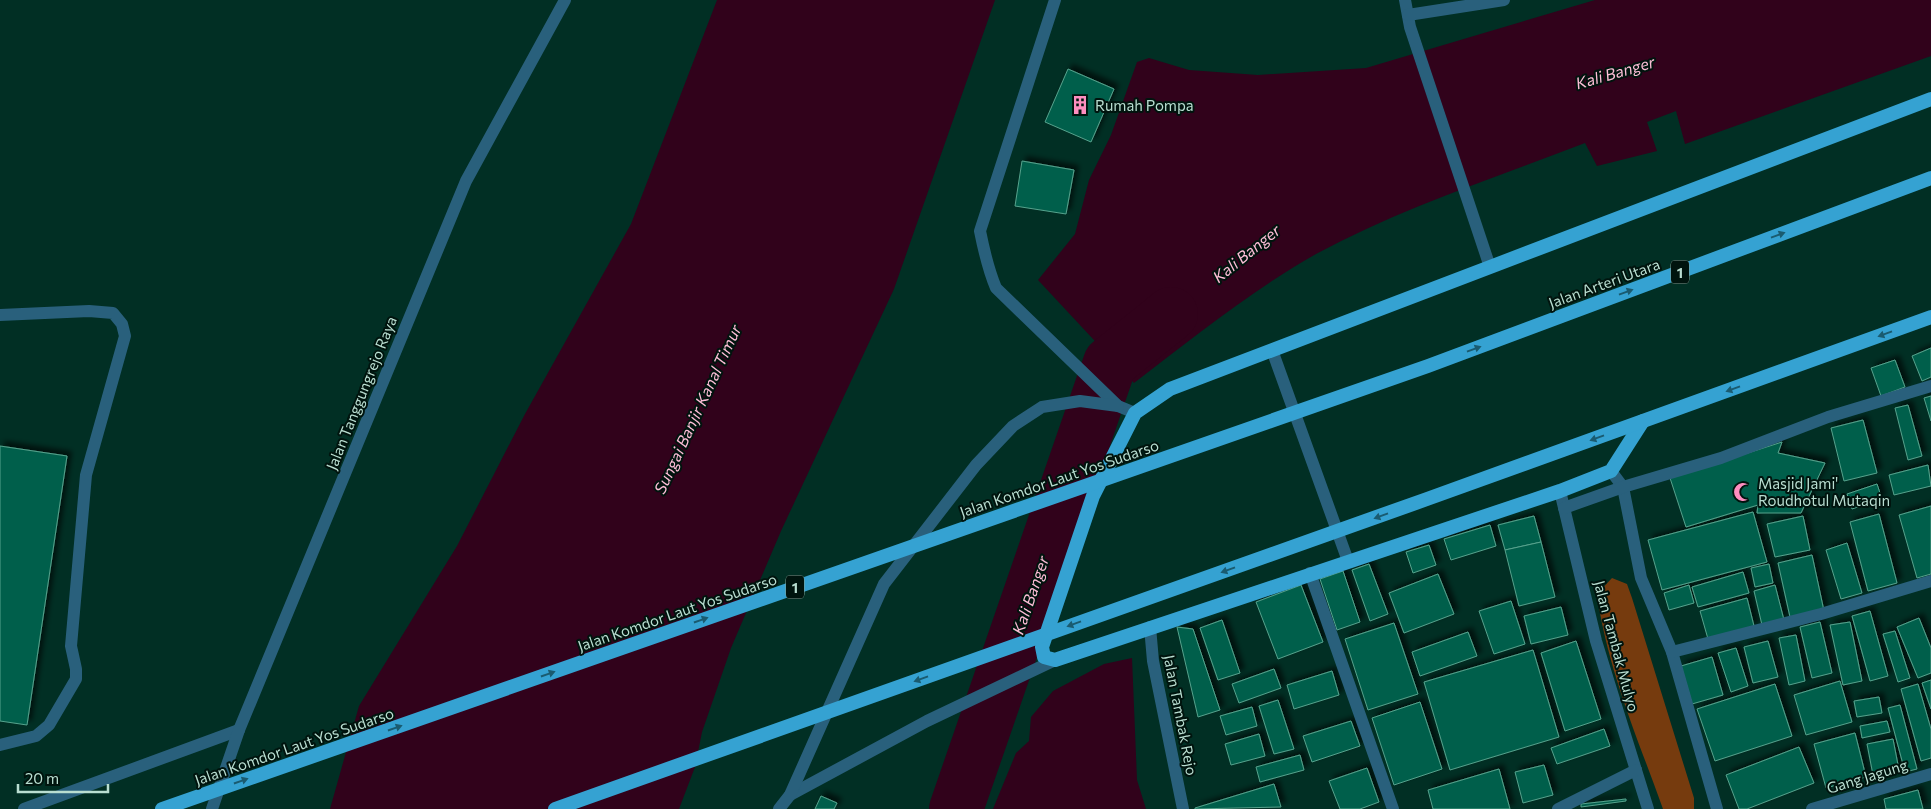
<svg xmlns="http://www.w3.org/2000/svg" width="1931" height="809" font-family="Commissioner,sans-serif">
	<defs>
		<filter id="shadow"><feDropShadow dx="4.5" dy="-4.5" stdDeviation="2.5" flood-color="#0009"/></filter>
	</defs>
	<rect width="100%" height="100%" fill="#012f24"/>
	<!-- green -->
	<path fill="#763b0e" d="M1612 578 1627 584 1632 598 1694 798V809H1663C1638 739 1607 668 1597 594Z"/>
	<!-- water -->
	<g fill="#31021b">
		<path d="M717 0H995L894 289 781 531 731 648 702 732 695 767 679 809H330L359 706 457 546 525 414 631 224Z"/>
		<path d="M1595 0H1931V56L1685 144 1676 111 1647 122 1657 151 1597 166 1585 143C1495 178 1401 208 1316 254 1251 291 1194 337 1134 383L1038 280 1075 234 1089 180 1111 135 1137 62 1149 58 1189 70 1258 75 1366 68Z"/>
		<path d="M1132 658 1137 780 1146 809H993L1016 753 1029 741 1031 717 1053 691 1104 664Z"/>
	</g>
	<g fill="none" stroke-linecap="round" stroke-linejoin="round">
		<!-- river -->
		<path stroke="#31021b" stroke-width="54" d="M956 809 1110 363 1171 314"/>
	</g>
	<!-- building -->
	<g fill="#055e4b" stroke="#55a38d" filter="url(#shadow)">
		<path d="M1068 69 1114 89 1091 142 1045 122Z"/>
		<path d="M1022 161 1074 170 1066 214 1015 206Z"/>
		<path d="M1931 348V377L1922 381 1912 356Z"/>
		<path d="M1895 360 1905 387 1881 396 1871 368Z"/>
		<path d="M1931 396V421L1924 398Z"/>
		<path d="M1908 405 1922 456 1908 460 1895 408Z"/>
		<path d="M1863 420 1877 473 1844 481 1831 428Z"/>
		<path d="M1782 442 1778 453 1825 463 1801 513H1757L1758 505 1686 527 1670 478Z"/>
		<path d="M0 446 67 456 27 725 0 721Z"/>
		<path d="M1928 465 1931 486 1894 495 1889 475Z"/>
		<path d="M1877 484 1882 499 1852 509 1847 494Z"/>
		<path d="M1931 506V574L1917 578 1899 515Z"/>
		<path d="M1753 512 1767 562 1662 590 1648 540Z"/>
		<path d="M1879 514 1897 583 1868 591 1850 522Z"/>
		<path d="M1534 516 1541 542 1505 550 1498 525Z"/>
		<path d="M1803 516 1810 550 1775 557 1767 524Z"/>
		<path d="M1490 525 1496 546 1451 560 1444 539Z"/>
		<path d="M1541 542 1555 597 1519 606 1505 550Z"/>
		<path d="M1847 543 1862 593 1841 599 1826 550Z"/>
		<path d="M1429 545 1436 565 1413 573 1406 552Z"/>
		<path d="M1812 555 1824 611 1790 617 1778 563Z"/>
		<path d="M1369 564 1388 614 1370 621 1352 570Z"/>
		<path d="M1769 564 1773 583 1755 587 1751 568Z"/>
		<path d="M1343 571 1360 622 1337 630 1320 579Z"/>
		<path d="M1743 572 1749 593 1698 607 1692 587Z"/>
		<path d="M1438 574 1454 614 1404 633 1389 593Z"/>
		<path d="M1301 585 1323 642 1278 659 1256 602Z"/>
		<path d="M1689 585 1694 603 1669 610 1664 593Z"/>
		<path d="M1775 585 1784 620 1762 625 1754 591Z"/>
		<path d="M1747 598 1754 626 1708 639 1700 611Z"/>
		<path d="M1511 601 1525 644 1494 654 1479 611Z"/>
		<path d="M1561 607 1568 635 1531 644 1524 616Z"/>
		<path d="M1870 611 1888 676 1870 681 1852 616Z"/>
		<path d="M1919 618 1931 648V673L1918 678 1897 627Z"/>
		<path d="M1222 620 1240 673 1218 680 1200 628Z"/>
		<path d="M1820 622 1832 673 1812 678 1800 627Z"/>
		<path d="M1850 622 1862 681 1843 685 1830 625Z"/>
		<path d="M1394 623 1418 694 1368 710 1345 639Z"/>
		<path d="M1177 627 1193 629 1220 710 1198 717Z"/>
		<path d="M1895 631 1910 678 1898 682 1883 634Z"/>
		<path d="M1468 632 1477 656 1420 676 1412 652Z"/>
		<path d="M1796 635 1805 681 1789 685 1779 638Z"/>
		<path d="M1576 641 1601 719 1565 731 1541 653Z"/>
		<path d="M1768 641 1778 677 1753 683 1744 647Z"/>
		<path d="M1736 648 1748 686 1731 692 1718 653Z"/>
		<path d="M1533 650 1559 737 1450 770 1424 682Z"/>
		<path d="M1712 657 1723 695 1692 704 1681 666Z"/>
		<path d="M1274 669 1281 688 1239 703 1232 684Z"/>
		<path d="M1332 671 1339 695 1294 709 1287 685Z"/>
		<path d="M1931 680V709L1922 683Z"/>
		<path d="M1840 681 1852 722 1806 735 1794 695Z"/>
		<path d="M1775 684 1792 736 1715 761 1697 709Z"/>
		<path d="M1918 684 1931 729V758L1921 761 1901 689Z"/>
		<path d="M1879 697 1882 713 1857 717 1854 701Z"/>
		<path d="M1278 700 1294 749 1274 754 1259 706Z"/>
		<path d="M1420 702 1442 769 1394 785 1372 718Z"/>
		<path d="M1900 705 1917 769 1905 772 1888 708Z"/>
		<path d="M1252 707 1257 726 1226 735 1220 716Z"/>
		<path d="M1351 721 1360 746 1312 762 1303 736Z"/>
		<path d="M1887 721 1890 732 1862 738 1860 726Z"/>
		<path d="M1604 729 1610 746 1557 764 1551 748Z"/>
		<path d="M1855 733 1866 777 1826 788 1814 744Z"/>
		<path d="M1259 734 1265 756 1231 765 1225 744Z"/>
		<path d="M1893 739 1899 770 1873 775 1867 744Z"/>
		<path d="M1799 747 1814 783 1747 809H1739L1726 775Z"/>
		<path d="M1300 755 1304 770 1260 782 1256 767Z"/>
		<path d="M1544 765 1553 795 1523 803 1515 772Z"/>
		<path d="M1367 768 1379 802 1360 809H1340L1329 781Z"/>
		<path d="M1499 769 1510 809H1433L1428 790Z"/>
		<path d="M1274 784 1281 807 1195 809V808Z"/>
		<path d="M1918 790 1923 809H1886L1884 799Z"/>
		<path d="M821 796 837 803 834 809H815Z"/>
		<path d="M1626 799V801L1581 807V804Z"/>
	</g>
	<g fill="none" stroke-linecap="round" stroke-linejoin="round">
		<!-- service -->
		<g stroke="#29607c" stroke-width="12">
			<path d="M0 315 89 311 113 313 122 324 125 336 86 475 71 646 76 669V679L49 725 36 736 0 745"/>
			<path d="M24 809 239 730"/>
		</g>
		<!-- minor -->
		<g stroke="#29607c" stroke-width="12">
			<path d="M1055 0 980 231C984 251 988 269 996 288L1118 406 1135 413"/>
			<path d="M1405 0 1410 27 1490 267"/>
			<path d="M1408 15 1504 0"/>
			<path d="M1272 350 1348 561"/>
			<path d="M1611 471 1623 487 1641 578 1672 652 1717 809"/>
			<path d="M1560 491 1596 641 1648 809"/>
			<path d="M1564 508 1623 487 1721 458 1828 417 1931 386"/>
			<path d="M1310 573 1393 809"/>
			<path d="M1150 627 1153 661 1183 809"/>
			<path d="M1672 652 1821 614 1931 581"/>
			<path d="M790 795 927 721 1055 660"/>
			<path d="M212 809 239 730 466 181 565 0"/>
			<path d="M779 809 790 795 884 584 976 465 1013 426 1042 407 1080 401 1118 406"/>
			<path d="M1558 809 1636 770"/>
			<path d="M1812 809 1931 774"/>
		</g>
		<!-- trunk -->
		<g stroke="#35a2d2" stroke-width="14">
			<path d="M1643 421 1611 471 1560 491 1055 660 1044 657 1042 647 1093 496 1135 413 1170 389 1931 99"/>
			<path d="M162 809 1428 366 1931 178"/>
			<path d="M555 809 1427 499 1931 317"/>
		</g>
	</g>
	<!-- one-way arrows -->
	<defs><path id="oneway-solid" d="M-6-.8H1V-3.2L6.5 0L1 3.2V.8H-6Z" transform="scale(1.25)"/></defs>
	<g fill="#1a5b70">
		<use href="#oneway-solid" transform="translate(1778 235) rotate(-20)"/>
		<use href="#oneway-solid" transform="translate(1626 292) rotate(-20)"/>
		<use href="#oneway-solid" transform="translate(1885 334) rotate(160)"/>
		<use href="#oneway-solid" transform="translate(1474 349) rotate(-20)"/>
		<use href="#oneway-solid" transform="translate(1733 389) rotate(160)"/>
		<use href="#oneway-solid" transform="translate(1597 438) rotate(160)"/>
		<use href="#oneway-solid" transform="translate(1381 516) rotate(160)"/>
		<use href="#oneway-solid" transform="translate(1228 570) rotate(160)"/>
		<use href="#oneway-solid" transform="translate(701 620) rotate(-19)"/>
		<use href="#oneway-solid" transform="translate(1074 624) rotate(160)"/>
		<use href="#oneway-solid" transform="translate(548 674) rotate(-19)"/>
		<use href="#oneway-solid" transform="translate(921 679) rotate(160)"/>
		<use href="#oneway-solid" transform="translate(395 728) rotate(-19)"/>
		<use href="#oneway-solid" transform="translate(241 781) rotate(-19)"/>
	</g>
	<!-- icons -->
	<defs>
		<g id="building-bare" transform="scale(1.5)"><path d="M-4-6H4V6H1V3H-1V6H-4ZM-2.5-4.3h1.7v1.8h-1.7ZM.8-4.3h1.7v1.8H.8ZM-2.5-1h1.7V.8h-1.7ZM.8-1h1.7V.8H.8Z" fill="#fd8ec0" stroke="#00140e" stroke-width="2.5" paint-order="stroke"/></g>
		<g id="mosque-bare" transform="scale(1.5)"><path d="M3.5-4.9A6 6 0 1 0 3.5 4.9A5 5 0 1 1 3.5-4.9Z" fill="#fd8ec0" stroke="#00140e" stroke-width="2.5" paint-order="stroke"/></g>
	</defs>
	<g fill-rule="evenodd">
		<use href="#building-bare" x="1080" y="105"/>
		<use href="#mosque-bare" x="1743" y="492"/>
	</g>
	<g text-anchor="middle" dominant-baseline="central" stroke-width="4" stroke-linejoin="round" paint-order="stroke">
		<!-- shield labels -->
		<g fill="#00140e" stroke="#82a196" stroke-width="1">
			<rect x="1671" y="260.5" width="18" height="23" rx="4"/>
			<rect x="786" y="575.5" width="18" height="23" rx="4"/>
		</g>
		<g font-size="14" font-weight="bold" fill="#b9ded1">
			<text x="1680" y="272">1</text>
			<text x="795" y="587">1</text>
		</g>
		<!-- poi labels -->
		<g font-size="15" fill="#b9ded1" stroke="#00140e" text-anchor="start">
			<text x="1095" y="105">Rumah Pompa</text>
			<text x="1758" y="483">Masjid Jami'<tspan x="1758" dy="17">Roudhotul Mutaqin</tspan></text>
		</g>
		<!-- street labels -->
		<g font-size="15" fill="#b9ded1" stroke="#00140e">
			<text transform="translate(1604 283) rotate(-20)">Jalan Arteri Utara</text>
			<text transform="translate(361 393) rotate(-68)">Jalan Tanggungrejo Raya</text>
			<text transform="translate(1059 478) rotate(-19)">Jalan Komdor Laut Yos Sudarso</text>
			<text transform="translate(677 612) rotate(-19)">Jalan Komdor Laut Yos Sudarso</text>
			<text transform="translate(1617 646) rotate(75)">Jalan Tambak Mulyo</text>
			<text transform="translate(1181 715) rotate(79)">Jalan Tambak Rejo</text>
			<text transform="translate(294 746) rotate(-19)">Jalan Komdor Laut Yos Sudarso</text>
			<text transform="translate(1867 776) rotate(-17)">Gang Jagung</text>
		</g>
		<!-- water labels -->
		<g font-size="16" font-style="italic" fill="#fdbed7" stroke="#00140e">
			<text transform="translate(1615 72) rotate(-16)">Kali Banger</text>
			<text transform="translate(1246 253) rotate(-39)">Kali Banger</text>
			<text transform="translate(697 409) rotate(-65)">Sungai Banjir Kanal Timur</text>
			<text transform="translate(1030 595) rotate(-71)">Kali Banger</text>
		</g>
	</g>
	<!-- scale -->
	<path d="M18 784v8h90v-8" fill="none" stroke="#b9ded1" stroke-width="2.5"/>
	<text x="25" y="784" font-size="15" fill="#b9ded1" stroke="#00140e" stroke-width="4" paint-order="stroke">20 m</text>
</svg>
